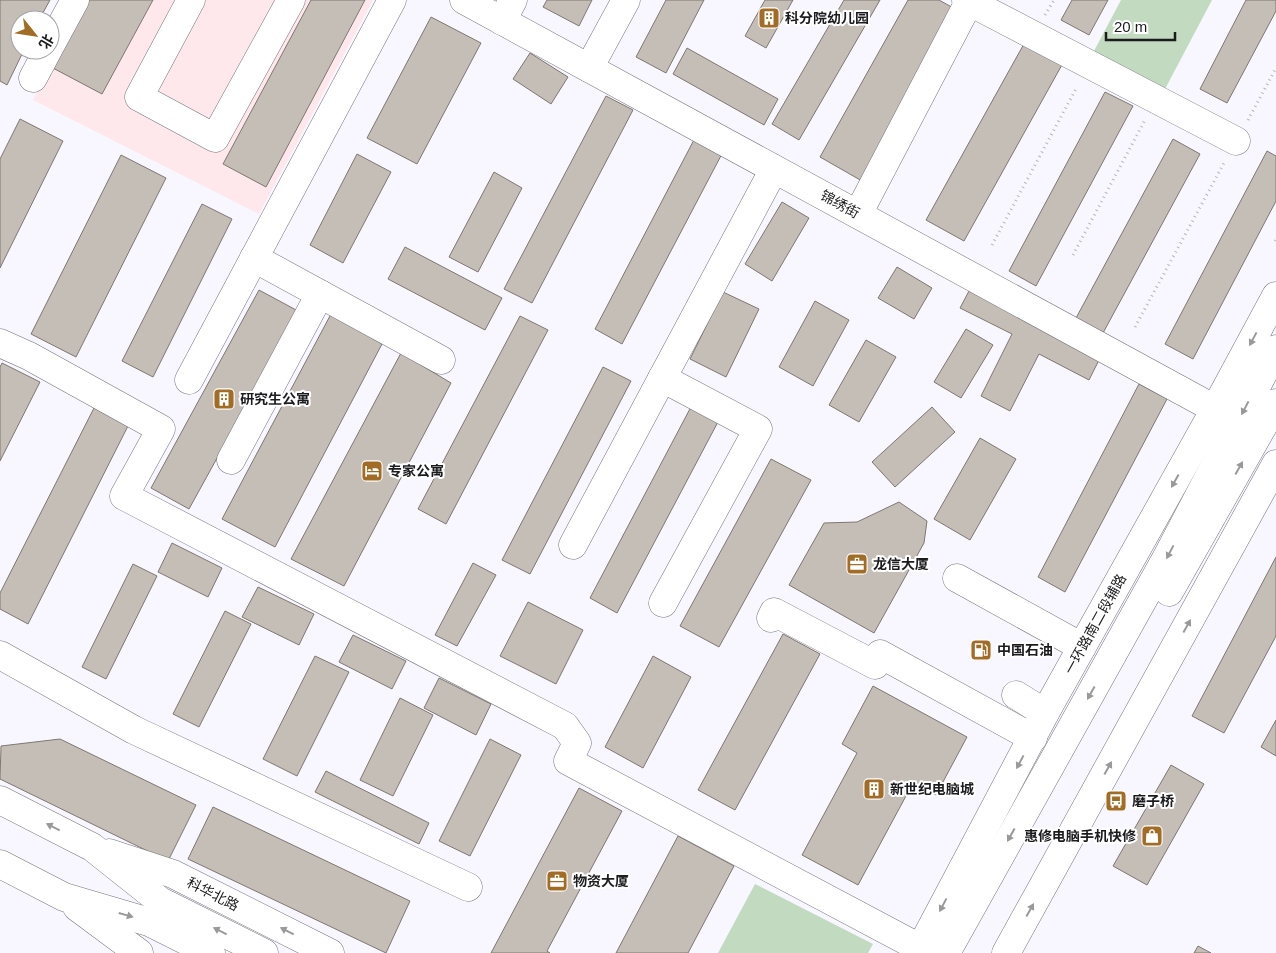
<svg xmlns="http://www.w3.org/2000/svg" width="1276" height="953" font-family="Helvetica,'Noto Sans SC',sans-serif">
	<rect width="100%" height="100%" fill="#f8f7ff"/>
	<!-- commercial -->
	<path fill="#fee8ec" d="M86 0H373L259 214 33 100Z"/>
	<!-- green -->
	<g fill="#c2dac0">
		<path d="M1121 0H1212L1165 89 1094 51Z"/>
		<path d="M755 884 873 944 868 953H718Z"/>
	</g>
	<!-- building -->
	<g fill="#c5beb6" stroke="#7e7771">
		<path d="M0 0H50L39 20H20V50H24L7 85 0 81Z"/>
		<path d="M87 0H153L102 94 51 67Z"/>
		<path d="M311 0H365L266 187 223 164Z"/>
		<path d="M547 0H592L579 26 543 7Z"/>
		<path d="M666 0H704L666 73 636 57Z"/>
		<path d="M765 0H793L766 48 745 36Z"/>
		<path d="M844 0H880L799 140 772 124Z"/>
		<path d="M908 0H939L957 10 862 181 820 157Z"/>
		<path d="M1072 0H1108L1089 35 1061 20Z"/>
		<path d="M1246 0H1276V11L1227 103 1200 89Z"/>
		<path d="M431 17 481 43 417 164 367 138Z"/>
		<path d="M1025 42 1063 63 964 241 926 220Z"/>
		<path d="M687 48 778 99 764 125 673 74Z"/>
		<path d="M530 53 568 77 551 104 513 79Z"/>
		<path d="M1105 92 1133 106 1036 286 1009 271Z"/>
		<path d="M606 96 633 110 532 303 504 289Z"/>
		<path d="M20 119 63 141 0 268V159Z"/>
		<path d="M696 136 724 150 622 344 595 329Z"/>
		<path d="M1173 139 1200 154 1103 333 1076 318Z"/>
		<path d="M1267 151 1276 156V201L1193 359 1165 344Z"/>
		<path d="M357 154 391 172 343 263 310 245Z"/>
		<path d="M121 155 166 178 76 357 31 334Z"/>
		<path d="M494 172 522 188 478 272 449 257Z"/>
		<path d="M782 202 809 218 772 281 745 264Z"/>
		<path d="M202 204 232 219 153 377 122 361Z"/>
		<path d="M405 247 502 298 485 330 388 279Z"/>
		<path d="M897 267 932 288 914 319 878 298Z"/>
		<path d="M259 290 298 311 189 509 151 488Z"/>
		<path d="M969 291 1100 358 1089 380 1039 354 1010 411 981 396 1012 334 960 308Z"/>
		<path d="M723 292 759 309 726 377 690 359Z"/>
		<path d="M815 301 849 320 813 386 779 367Z"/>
		<path d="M331 314 382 344 275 547 222 519Z"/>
		<path d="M520 316 548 330 446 524 418 509Z"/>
		<path d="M966 329 993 345 961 398 934 382Z"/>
		<path d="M866 340 896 357 859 422 829 405Z"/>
		<path d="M401 353 451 383 344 586 291 559Z"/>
		<path d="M2 363 40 382 0 461V367Z"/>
		<path d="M603 367 631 381 530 574 502 560Z"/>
		<path d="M1139 384 1167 399 1065 592 1038 577Z"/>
		<path d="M692 405 719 420 617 613 590 598Z"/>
		<path d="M932 407 955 432 895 487 872 462Z"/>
		<path d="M94 408 128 426 28 624 0 609V593Z"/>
		<path d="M980 438 1016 459 970 540 934 519Z"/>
		<path d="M771 459 811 480 719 647 680 626Z"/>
		<path d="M899 502 927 521 924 543 874 633 789 585 824 523 857 522Z"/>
		<path d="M172 543 222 568 208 597 158 572Z"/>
		<path d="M1276 557V636L1224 733 1192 716Z"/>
		<path d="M473 563 496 575 457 646 435 635Z"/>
		<path d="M133 564 157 576 106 679 82 667Z"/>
		<path d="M258 587 314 614 299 645 242 617Z"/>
		<path d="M528 602 583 630 556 684 500 656Z"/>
		<path d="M225 611 251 624 199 727 173 714Z"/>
		<path d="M783 634 820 654 735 810 698 790Z"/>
		<path d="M353 635 406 661 392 689 339 662Z"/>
		<path d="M315 656 349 672 297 776 263 759Z"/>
		<path d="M653 656 691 677 643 768 605 747Z"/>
		<path d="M439 678 491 704 476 735 424 708Z"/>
		<path d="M873 686 967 737 936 795 913 783 858 885 802 855 857 753 842 744Z"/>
		<path d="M400 698 433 715 393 796 360 780Z"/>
		<path d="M1276 720V756L1261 747Z"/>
		<path d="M60 739 196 805 168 861 0 779 1 746Z"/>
		<path d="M490 739 521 755 470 856 439 841Z"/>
		<path d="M1171 765 1204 784 1147 885 1113 866Z"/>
		<path d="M326 771 429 823 419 844 315 792Z"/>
		<path d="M579 788 622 811 547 951 550 953H491Z"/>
		<path d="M213 807 410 901 386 953 188 859Z"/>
		<path d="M678 836 734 866 688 953H616Z"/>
		<path d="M1198 946 1211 953H1194Z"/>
	</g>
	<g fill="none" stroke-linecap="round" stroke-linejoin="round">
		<!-- minor casing -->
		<g stroke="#76757e" stroke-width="29">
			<g id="minor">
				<path d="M191 0 139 97 215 138 291 0"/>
				<path d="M464 0 1215 409"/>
				<path d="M966 0 1236 141"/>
				<path d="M502 21 513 0"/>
				<path d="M50 46 75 0"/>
				<path d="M589 68 626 0"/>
				<path d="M33 78 48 50"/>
				<path d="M858 214 970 0"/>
				<path d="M254 258 441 360"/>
				<path d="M0 343 29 356 161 429 124 496 565 726 577 743 568 761 920 948"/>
				<path d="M662 378 758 429 663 603"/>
				<path d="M189 380 392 0"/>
				<path d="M231 460 320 294"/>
				<path d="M573 545 774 169"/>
				<path d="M957 578 1082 647"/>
				<path d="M771 618 774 612 875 665 880 654 1033 738"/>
				<path d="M0 655 134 730 468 887"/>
				<path d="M1016 695 1045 713"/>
			</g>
		</g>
		<!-- major casing -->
		<g stroke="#76757e" stroke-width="29">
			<g id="major">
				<path d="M1169 592 1276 403"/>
				<path d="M0 800 92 847 160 901 264 953"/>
				<path d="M109 853 173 874 330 953"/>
				<path d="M0 864 64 897 149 922 211 953"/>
				<path d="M77 907 139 953"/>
				<path d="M918 953 1045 713 1215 409 1276 296"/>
				<path d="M946 953 1168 555 1276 349"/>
				<path d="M1006 953 1276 464"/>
			</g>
		</g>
		<!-- path -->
		<g stroke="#b5b5bb" stroke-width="3" stroke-dasharray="1 4" stroke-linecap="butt">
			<path d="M1045 15 1054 0"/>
			<path d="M1248 120 1276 68"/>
			<path d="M1275 241 1276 239"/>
			<path d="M992 245 1077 87"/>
			<path d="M1073 255 1145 120"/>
			<path d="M1135 327 1224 163"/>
		</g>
		<!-- minor -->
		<use href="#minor" stroke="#fff" stroke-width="28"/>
		<!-- major -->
		<use href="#major" stroke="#fff" stroke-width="28"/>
	</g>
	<!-- one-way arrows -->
	<defs><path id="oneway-solid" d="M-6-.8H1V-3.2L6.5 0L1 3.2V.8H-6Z" transform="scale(1.25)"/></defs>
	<g fill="#99999a">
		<use href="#oneway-solid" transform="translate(1253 339) rotate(118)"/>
		<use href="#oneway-solid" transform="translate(1245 408) rotate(118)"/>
		<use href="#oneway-solid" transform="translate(1239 468) rotate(-61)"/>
		<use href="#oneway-solid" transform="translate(1175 481) rotate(119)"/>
		<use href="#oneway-solid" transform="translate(1170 552) rotate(118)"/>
		<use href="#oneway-solid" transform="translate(1187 626) rotate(-61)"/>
		<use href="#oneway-solid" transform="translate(1091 693) rotate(119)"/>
		<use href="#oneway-solid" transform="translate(1020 762) rotate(118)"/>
		<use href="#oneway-solid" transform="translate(1108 768) rotate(-61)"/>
		<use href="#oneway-solid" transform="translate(53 827) rotate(-153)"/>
		<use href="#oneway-solid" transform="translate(1011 835) rotate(119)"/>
		<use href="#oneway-solid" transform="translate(943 905) rotate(118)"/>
		<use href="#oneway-solid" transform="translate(1030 910) rotate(-61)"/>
		<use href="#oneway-solid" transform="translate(126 915) rotate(16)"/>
		<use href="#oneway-solid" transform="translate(220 931) rotate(-153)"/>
		<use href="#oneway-solid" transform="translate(287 931) rotate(-153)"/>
	</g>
	<!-- icons -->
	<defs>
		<g id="building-square" transform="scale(1.125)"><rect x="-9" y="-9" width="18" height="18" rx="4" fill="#a16c25" stroke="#fff"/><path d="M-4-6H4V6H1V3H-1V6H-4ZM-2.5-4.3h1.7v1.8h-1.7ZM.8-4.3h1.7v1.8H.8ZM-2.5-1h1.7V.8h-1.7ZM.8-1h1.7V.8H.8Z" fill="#fff"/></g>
		<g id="hotel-square" transform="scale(1.125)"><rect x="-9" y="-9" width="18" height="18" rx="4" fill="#a16c25" stroke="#fff"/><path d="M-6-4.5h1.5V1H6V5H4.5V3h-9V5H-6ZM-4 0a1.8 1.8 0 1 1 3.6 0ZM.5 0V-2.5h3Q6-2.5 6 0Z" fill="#fff"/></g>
		<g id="office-square" transform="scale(1.125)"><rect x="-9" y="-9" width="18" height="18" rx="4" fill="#a16c25" stroke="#fff"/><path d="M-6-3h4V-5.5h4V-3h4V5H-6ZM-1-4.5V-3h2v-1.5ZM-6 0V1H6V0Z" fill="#fff"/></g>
		<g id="fuel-square" transform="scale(1.125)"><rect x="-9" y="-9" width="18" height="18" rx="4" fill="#a16c25" stroke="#fff"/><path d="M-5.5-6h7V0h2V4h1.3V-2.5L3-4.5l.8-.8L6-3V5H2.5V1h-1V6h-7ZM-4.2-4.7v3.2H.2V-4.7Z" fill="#fff"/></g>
		<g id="bus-square" transform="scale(1.125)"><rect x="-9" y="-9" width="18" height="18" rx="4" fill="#a16c25" stroke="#fff"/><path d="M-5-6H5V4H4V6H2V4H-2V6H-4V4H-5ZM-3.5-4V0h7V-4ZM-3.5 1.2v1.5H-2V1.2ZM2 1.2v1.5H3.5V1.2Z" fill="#fff"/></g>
		<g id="shop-square" transform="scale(1.125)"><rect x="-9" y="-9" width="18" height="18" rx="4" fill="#a16c25" stroke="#fff"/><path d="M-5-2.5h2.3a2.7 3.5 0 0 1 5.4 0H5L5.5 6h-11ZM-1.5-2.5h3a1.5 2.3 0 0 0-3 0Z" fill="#fff"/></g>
	</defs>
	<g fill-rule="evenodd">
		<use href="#building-square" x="769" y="18"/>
		<use href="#building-square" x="224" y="399"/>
		<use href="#hotel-square" x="372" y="471"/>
		<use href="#office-square" x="857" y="564"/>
		<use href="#fuel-square" x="981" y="650"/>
		<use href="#building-square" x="874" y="789"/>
		<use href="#bus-square" x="1116" y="801"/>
		<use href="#shop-square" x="1152" y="836"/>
		<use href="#office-square" x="557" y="881"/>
	</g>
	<g text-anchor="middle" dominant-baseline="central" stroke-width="4" stroke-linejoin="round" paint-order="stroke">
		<!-- poi labels -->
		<g font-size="14" font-weight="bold" fill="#1c1c1f" stroke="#fff" text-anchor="start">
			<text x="785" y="18">科分院幼儿园</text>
			<text x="240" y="399">研究生公寓</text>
			<text x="388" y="471">专家公寓</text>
			<text x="873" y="564">龙信大厦</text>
			<text x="997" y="650">中国石油</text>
			<text x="890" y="789">新世纪电脑城</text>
			<text x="1132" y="801">磨子桥</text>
			<text x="1136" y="836" text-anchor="end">惠修电脑手机快修</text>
			<text x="573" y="881">物资大厦</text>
		</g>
		<!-- street labels -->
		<g font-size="14" fill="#1c1c1f" stroke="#fff">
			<text transform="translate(840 204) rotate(29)">锦绣街</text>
			<text transform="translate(1095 624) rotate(-61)">一环路南二段辅路</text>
			<text transform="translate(213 894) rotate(27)">科华北路</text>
		</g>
	</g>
	<!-- north arrow -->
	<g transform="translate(35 35) rotate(120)"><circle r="24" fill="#ffffff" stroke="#a4a4a5"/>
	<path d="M0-4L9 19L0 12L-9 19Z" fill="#a16c25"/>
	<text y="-8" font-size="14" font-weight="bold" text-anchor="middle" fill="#1c1c1f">北</text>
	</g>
	<!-- scale -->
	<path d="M1106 32v8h69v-8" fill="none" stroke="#1c1c1f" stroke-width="2.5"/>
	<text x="1114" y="32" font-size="15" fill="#1c1c1f" stroke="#ffffff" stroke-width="4" paint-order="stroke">20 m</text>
</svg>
